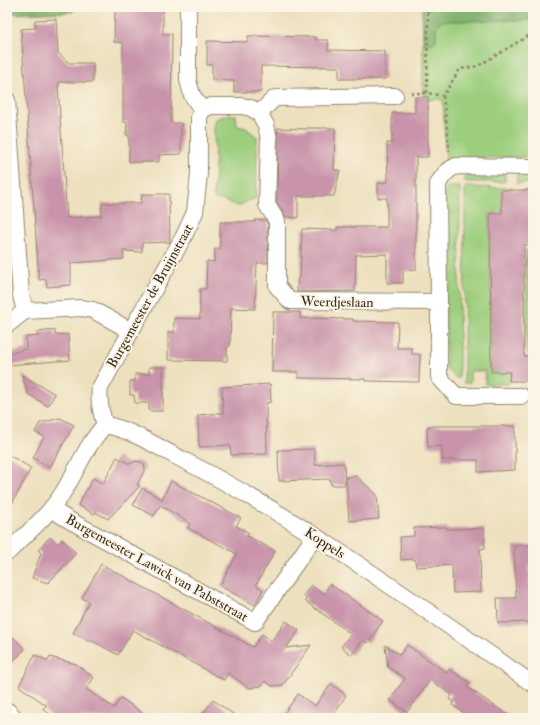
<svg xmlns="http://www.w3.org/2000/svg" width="540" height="725" font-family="'IM FELL Double Pica',serif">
	<rect width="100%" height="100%" fill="#fcf5e5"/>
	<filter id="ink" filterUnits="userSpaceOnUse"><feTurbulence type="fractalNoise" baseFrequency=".025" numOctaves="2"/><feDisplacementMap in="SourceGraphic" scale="8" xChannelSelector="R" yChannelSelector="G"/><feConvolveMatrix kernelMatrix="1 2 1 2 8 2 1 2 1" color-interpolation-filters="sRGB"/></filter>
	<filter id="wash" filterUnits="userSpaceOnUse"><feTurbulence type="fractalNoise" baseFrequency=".012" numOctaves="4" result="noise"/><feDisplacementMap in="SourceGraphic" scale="16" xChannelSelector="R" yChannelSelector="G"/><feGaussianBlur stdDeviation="0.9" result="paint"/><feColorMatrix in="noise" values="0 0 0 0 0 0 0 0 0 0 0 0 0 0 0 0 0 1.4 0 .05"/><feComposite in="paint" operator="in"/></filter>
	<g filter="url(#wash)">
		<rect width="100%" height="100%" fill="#ede0be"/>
		<!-- green -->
		<g fill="#9cce7e" stroke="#6c7c4e">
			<path d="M533 20V157L456 158 446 166 443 101 440 99 427 100 423 94V44L433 43 436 26 442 21Z"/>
			<path d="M226 115H236L237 126 246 128 257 137 256 198 248 201 239 206C233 205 228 202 223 200 218 199 217 201 213 197L215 176 214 125 216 119Z"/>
			<path d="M465 173 505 174V182H465Z"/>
			<rect x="517" y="174" width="16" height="9"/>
			<path d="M447 187H460L459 378H456L446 368 445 192Z"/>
			<path d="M465 187 512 188V213L490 214 491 372H518V374H510L509 384H485V371H470V383H464Z"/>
			<path d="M526 250H533V352L527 353Z"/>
			<path d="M7 255H11C12 272 16 293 7 309Z"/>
		</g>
		<!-- forest -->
		<g fill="#7db16d" stroke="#5c6e46">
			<path d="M14 7H73V12L14 14Z"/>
			<path d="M435 8H533V20L442 21 436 26V41L433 43 423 44 422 9Z"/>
		</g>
		<g id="blocks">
			<!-- building -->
			<g fill="#c994ab">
				<path d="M115 7H163V34H172L171 123H181V154L159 155V162H129V135H126L127 122H123V43L114 42Z"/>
				<path d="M56 19 58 53 69 63H93V82H59V86H58L67 218 101 216 102 203H141L142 194H169L170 242 142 243V252L123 251 124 259 71 263V285L47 287 46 279 39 280 21 29 36 28 35 20Z"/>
				<path d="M248 36 316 37V40H328V50L385 51V79H339V67L261 66V92H234V81L212 80V65H207V41L248 42Z"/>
				<path d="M415 97H428V157H416V270L403 271V283H387V254L356 255 355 291 297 292 298 278H300L302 229 337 230V227H387V198H378V183L388 182 387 143H392V113H415Z"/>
				<path d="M277 128 307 129V128H335L334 170H340L334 196H298V218L286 217 277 202 278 139Z"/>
				<path d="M501 190H533V245H524V356H533V381H509L510 372H491L490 213H502Z"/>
				<path d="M255 220H265L268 224V263H257L255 309 231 308 230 346 227 347V361L168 360V332H174V318L200 319V289H206L207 261 214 262 215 249H220V222H255Z"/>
				<path d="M273 312H300V318L353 319V321L398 322 397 348H412V354H420L419 382 365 381V379L298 378V372H272Z"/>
				<path d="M55 330V335L68 334 70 360 7 365V354L26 349V337L39 336 38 332Z"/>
				<path d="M149 367H163V411H149V403H135L134 395H130V381H135V374H149Z"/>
				<path d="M22 375 55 394 48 406 28 394Z"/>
				<path d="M270 384 271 402 266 403 267 454 231 455 230 445 199 447 198 415 223 413 222 387Z"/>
				<path d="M60 418 74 425 50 467 33 458 44 437 35 432 40 423Z"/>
				<path d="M428 426H515V470L478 472V460H442V446L428 447 427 429H428Z"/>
				<path d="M314 449 315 465 344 463 345 485H331L330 479 279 481 278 450Z"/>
				<path d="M7 454 31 468 7 513Z"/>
				<path d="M117 457 130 464 135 461 141 462 144 464 145 469 137 485 140 486 108 519 95 512 94 514 78 505 93 478 103 484Z"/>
				<path d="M356 476 377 495 379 519 349 521 346 477Z"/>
				<path d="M171 481 241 518 236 526 249 533 247 536 275 551 256 585 263 590 255 605 220 586 237 554 188 528 190 523 160 505 154 516 133 505 142 488 162 499Z"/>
				<path d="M447 527V529H455L484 528 485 548 480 549 481 592 453 593 452 565 416 567 415 559 401 560 400 537 414 536V528Z"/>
				<path d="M50 537 58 544 62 539 76 553 48 583 32 578 41 553 38 550Z"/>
				<path d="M533 545V564H529L531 622 498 623 497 598H516L514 546Z"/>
				<path d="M101 564 253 647 262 634 272 641 286 621 299 630 286 648 311 645 283 685 272 686 265 681 261 686 249 688 228 673 224 680 133 630 118 655 89 639V641L73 633 89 602 82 598Z"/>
				<path d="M330 584 383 621 368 643 363 640 352 655 341 647 351 634 305 601 307 598 303 596 311 585 323 594Z"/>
				<path d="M7 631 25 649 7 667Z"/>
				<path d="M385 645 400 655 407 645 447 673 449 669 470 683 467 687 512 718H471L452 705 454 702 449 699 452 695 430 680 407 712 390 700 405 678 388 667Z"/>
				<path d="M35 655 48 661 50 657 76 664 94 678 86 689 114 708 121 698 149 718H55L43 709 46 705 19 686Z"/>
				<path d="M331 684 346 695 332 718H281L298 694 315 706Z"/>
				<path d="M213 700 239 718H200Z"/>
			</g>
		</g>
	</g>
	<g filter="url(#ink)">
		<use href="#blocks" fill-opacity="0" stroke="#94856e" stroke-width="1"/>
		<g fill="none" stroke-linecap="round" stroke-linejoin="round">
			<!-- minor casing -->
			<g stroke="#94856e" stroke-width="18">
				<g id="minor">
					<path d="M7 100 21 295 25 311"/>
					<path d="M202 110 211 106H242L251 108 259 113 266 125 269 139 267 205 277 221V286L290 301 439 302 438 184C442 176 447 170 456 166L533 167"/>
					<path d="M259 113 275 98 395 96"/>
					<path d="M439 302V377L456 396H521"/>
					<path d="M7 325 25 311 82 308 93 310 131 331"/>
					<path d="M105 425C131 429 163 450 187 462 308 524 420 607 533 684"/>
					<path d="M105 425C101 413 98 401 100 388L131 331 184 236 195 212 199 174V117L202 110 192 95 188 80V7"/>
					<path d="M51 509 69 520 255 622 315 536"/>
					<path d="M7 553C26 534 48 516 62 494 77 471 86 445 105 425"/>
				</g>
			</g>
			<!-- tertiary casing -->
			<g stroke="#94856e" stroke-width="22">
				<path id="tertiary" d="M7 713 12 718"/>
			</g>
			<!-- path -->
			<g stroke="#94856e" stroke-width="2.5" stroke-dasharray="3 3" stroke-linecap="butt">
				<path d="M411 93H427L443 96 460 69 478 66 533 33"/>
				<path d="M427 93 428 7"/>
				<path d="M443 96 448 135 449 151"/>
			</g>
			<!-- minor -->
			<use href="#minor" stroke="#fff" stroke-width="16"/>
			<!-- tertiary -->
			<use href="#tertiary" stroke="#fff" stroke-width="20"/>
		</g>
	</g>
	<g text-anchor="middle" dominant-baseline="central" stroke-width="4" stroke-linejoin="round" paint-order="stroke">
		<!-- street labels -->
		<g font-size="14" fill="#3b2a1e" stroke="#fcf5e5">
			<text transform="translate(150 296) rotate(-61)">Burgemeester de Bruijnstraat</text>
			<text transform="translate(337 302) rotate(1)">Weerdjeslaan</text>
			<text transform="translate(325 543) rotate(33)">Koppels</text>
			<text transform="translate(157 568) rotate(29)">Burgemeester Lawick van Pabststraat</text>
		</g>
	</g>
	<!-- margin -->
	<rect width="540" height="725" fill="none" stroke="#fcf5e5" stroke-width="24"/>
</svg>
